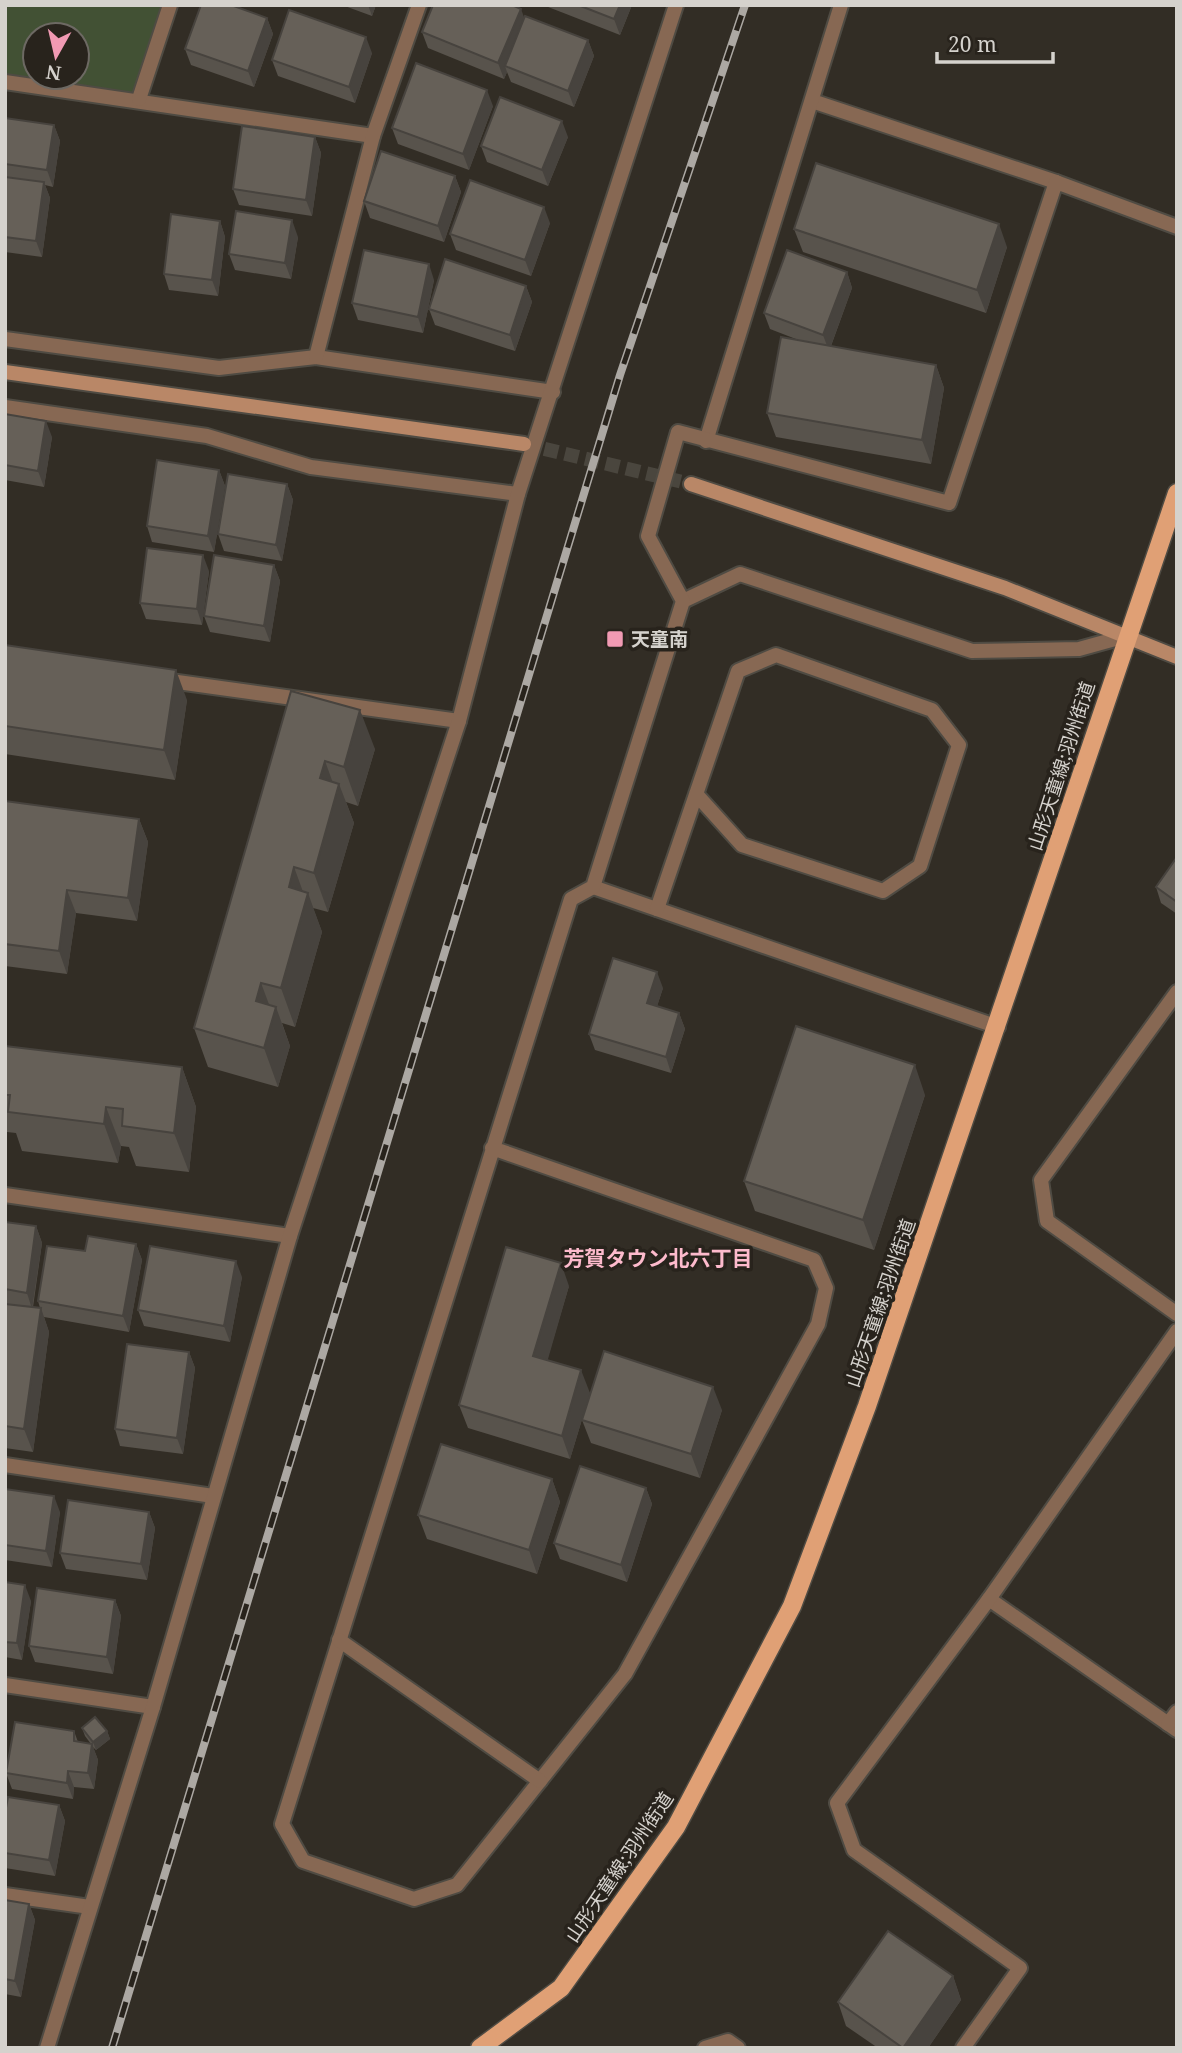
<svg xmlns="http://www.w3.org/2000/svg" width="1182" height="2053" font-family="'Noto Serif','Noto Sans JP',serif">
	<rect width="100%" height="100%" fill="#322d25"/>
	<!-- green -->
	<path fill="#425134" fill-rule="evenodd" d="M5 5H170L139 99 5 82ZM35 35H77V77H35Z"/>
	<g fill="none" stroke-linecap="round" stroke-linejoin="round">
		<!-- secondary-tunnel -->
		<path stroke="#4a463e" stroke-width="14" stroke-dasharray="14 7" stroke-linecap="butt" d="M524 444 691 484"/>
		<!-- lane casing -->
		<g stroke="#4f4b43" stroke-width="18">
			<g id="lane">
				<path d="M5 82 373 136"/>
				<path d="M139 99 170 5"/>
				<path d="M812 101 1056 182"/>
				<path d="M5 339 219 368 316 357 553 392"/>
				<path d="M316 357 373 136 419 5"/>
				<path d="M5 407 207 436 311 467 518 494"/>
				<path d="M706 441 841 5"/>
				<path d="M683 601 740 574 972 651 1079 649 1126 636"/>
				<path d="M163 680 459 721"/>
				<path d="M593 887 998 1027"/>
				<path d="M657 909 738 671 776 655 932 710 959 745 920 866 883 891 742 845 696 794"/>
				<path d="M1177 992 1041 1180 1047 1221 1177 1314"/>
				<path d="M492 1148 814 1260 826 1288 818 1324 625 1674 457 1885 414 1899 303 1861 282 1824 571 899 593 887 683 601 648 536 678 432 949 503 1056 182 1177 227"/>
				<path d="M5 1195 290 1236"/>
				<path d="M5 1465 213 1496"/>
				<path d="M989 1599 1177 1730"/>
				<path d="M339 1640 540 1781"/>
				<path d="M5 1685 153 1707"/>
				<path d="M1168 1724 1177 1712"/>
				<path d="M5 1895 90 1907"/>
				<path d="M47 2048 153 1707 290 1236 459 721 518 494 676 5"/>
				<path d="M705 2048 728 2041 738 2048"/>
				<path d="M963 2048 1020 1968 854 1850 837 1803 989 1599 1177 1331"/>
			</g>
		</g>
		<!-- secondary casing -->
		<g stroke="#4f4b43" stroke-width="18">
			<g id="secondary">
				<path d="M5 372 524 444"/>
				<path d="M691 484 1005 588 1177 657"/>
			</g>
		</g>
		<!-- primary casing -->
		<g stroke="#4f4b43" stroke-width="21">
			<path id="primary" d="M480 2048 561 1988 676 1827 792 1606 867 1406 1177 493"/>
		</g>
		<!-- lane -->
		<use href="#lane" stroke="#876853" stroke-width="14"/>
		<!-- secondary -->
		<use href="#secondary" stroke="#b98767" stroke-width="14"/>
		<!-- primary -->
		<use href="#primary" stroke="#e0a075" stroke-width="18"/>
		<!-- rail casing -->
		<g stroke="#aca8a3" stroke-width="8">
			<path id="rail" d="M112 2048 620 375 745 5"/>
		</g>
		<!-- rail -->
		<use href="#rail" stroke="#28231c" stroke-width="5" stroke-dasharray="16" stroke-linecap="butt"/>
	</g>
	<!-- wall -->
	<g fill="#58534c">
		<path d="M342 5H376L372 16Z"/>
		<path d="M543 5H632L620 35Z"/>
		<path d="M267 18 273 34 254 87 191 65 185 49Z"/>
		<path d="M524 18 588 40 594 56 574 107 511 82 507 72 504 79 428 48 422 32Z"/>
		<path d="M372 53 355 103 278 76 272 60Z"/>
		<path d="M493 106 469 170 398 144 392 128Z"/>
		<path d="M5 118 54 125 60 141 53 187 45 185 50 198 42 257 5 252Z"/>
		<path d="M315 137 321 153 312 216 239 205 233 189Z"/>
		<path d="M568 137 548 186 487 162 481 146Z"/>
		<path d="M455 176 461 192 444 242 370 218 364 201Z"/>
		<path d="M220 221 225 237 218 296 169 290 164 274Z"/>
		<path d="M550 223 531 276 456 250 450 234Z"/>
		<path d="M794 229 1007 247 986 313 803 252Z"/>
		<path d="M298 237 291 279 235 270 229 254Z"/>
		<path d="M847 272 852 288 831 346 936 365 944 388 931 464 776 437 767 413 801 341 770 329 764 313Z"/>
		<path d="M434 280 423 333 358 320 352 303Z"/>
		<path d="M526 286 532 302 515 351 435 325 429 309Z"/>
		<path d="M5 414 52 437 44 487 5 480Z"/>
		<path d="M219 470 225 486 214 552 152 542 147 526Z"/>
		<path d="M287 484 293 500 282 561 224 551 218 534Z"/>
		<path d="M274 565 280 581 270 642 210 632 204 616Z"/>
		<path d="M209 571 202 625 146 619 140 603Z"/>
		<path d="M5 645 187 700 175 780 5 754Z"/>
		<path d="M291 691 375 749 358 806 346 802 354 823 328 912 313 908 322 932 295 1027 282 1023 290 1046 278 1087 208 1067 194 1028Z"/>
		<path d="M5 801 139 819 148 842 137 921 76 913 67 974 5 966Z"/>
		<path d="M1177 857V914L1161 903 1156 887Z"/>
		<path d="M663 988 657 1006 679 1013 685 1029 671 1073 595 1050 589 1034Z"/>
		<path d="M5 1046 182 1067 196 1107 189 1172 136 1166 129 1147 121 1146 118 1163 22 1151 16 1133 7 1132 5 1144Z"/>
		<path d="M925 1095 874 1250 755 1211 744 1181Z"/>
		<path d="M5 1222 36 1226 42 1243 33 1307 40 1308 38 1301 85 1251 136 1244 142 1260 129 1332 44 1317 49 1332 33 1452 5 1448Z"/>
		<path d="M242 1277 230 1342 144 1326 138 1310Z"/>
		<path d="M569 1286 547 1360 590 1393 570 1459 468 1428 459 1405Z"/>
		<path d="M189 1352 195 1368 183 1454 120 1446 115 1429Z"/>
		<path d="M722 1410 700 1478 591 1443 582 1420Z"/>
		<path d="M552 1479 560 1502 537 1574 427 1539 418 1515Z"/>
		<path d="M646 1488 652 1504 627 1582 560 1559 554 1543Z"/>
		<path d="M5 1489 60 1512 52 1567 5 1560Z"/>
		<path d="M149 1512 155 1528 147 1580 66 1569 60 1553Z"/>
		<path d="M5 1582 31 1601 22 1660 5 1657Z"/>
		<path d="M115 1600 121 1616 113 1674 35 1662 29 1646Z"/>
		<path d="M82 1728 107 1731 110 1739 96 1750 93 1747 98 1760 94 1789 74 1787 73 1799 12 1789 6 1773 74 1731 78 1742 91 1744 85 1736Z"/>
		<path d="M59 1805 65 1821 55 1876 5 1868V1813Z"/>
		<path d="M5 1900 29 1904 35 1920 21 1997 5 1994Z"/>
		<path d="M953 1976 961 2000 928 2048H878L846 2026 838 2002Z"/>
	</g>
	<!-- shaded-wall -->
	<g fill="#47433e">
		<path d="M368 5H376L372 16Z"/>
		<path d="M620 5H632L620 35 614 19Z"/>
		<path d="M521 9 527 25 505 66 507 72 504 79 498 63Z"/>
		<path d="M267 18 273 34 254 87 248 71Z"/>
		<path d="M366 37 372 53 355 103 349 87Z"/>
		<path d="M588 40 594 56 574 107 568 91Z"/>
		<path d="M487 90 493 106 469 170 463 154Z"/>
		<path d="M562 121 568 137 548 186 542 170Z"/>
		<path d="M54 125 60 141 53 187 47 170Z"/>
		<path d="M315 137 321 153 312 216 306 200Z"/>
		<path d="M455 176 461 192 444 242 438 226Z"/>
		<path d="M44 182 50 198 42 257 36 241Z"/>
		<path d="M544 207 550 223 531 276 525 260Z"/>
		<path d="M292 220 298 237 291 279 285 263Z"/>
		<path d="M220 221 225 237 218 296 212 280Z"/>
		<path d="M999 224 1007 247 986 313 977 290Z"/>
		<path d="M429 264 434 280 423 333 418 317Z"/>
		<path d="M847 272 852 288 829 351 823 335Z"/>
		<path d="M526 286 532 302 515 351 510 335Z"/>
		<path d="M936 365 944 388 931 464 922 440Z"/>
		<path d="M46 421 52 437 44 487 38 471Z"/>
		<path d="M219 470 225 486 214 552 208 536Z"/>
		<path d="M287 484 293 500 282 561 276 545Z"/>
		<path d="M203 555 209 571 202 625 197 609Z"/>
		<path d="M274 565 280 581 270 642 264 626Z"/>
		<path d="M176 670 187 700 175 780 164 750Z"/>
		<path d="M360 710 375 749 358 806 344 767Z"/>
		<path d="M325 761 337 794 339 784 354 823 328 912 314 873 320 778Z"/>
		<path d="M139 819 148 842 137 921 128 898Z"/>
		<path d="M294 867 306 900 308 893 322 932 295 1027 281 988 289 887Z"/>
		<path d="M67 890 76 913 67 974 59 951Z"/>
		<path d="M657 972 663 988 653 1019 647 1003Z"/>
		<path d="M261 983 273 1015 276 1007 290 1046 278 1087 264 1048 256 1001Z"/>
		<path d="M679 1013 685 1029 671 1073 666 1057Z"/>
		<path d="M915 1065 925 1095 874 1250 863 1220Z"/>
		<path d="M182 1067 196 1107 189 1172 174 1133Z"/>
		<path d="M106 1107 121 1146 118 1163 104 1124Z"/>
		<path d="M36 1226 42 1243 32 1309 27 1293Z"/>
		<path d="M136 1244 142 1260 129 1332 123 1316Z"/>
		<path d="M236 1261 242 1277 230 1342 224 1326Z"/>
		<path d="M561 1263 569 1286 542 1380 533 1356Z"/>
		<path d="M41 1308 49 1332 33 1452 24 1429Z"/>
		<path d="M189 1352 195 1368 183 1454 177 1438Z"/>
		<path d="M581 1370 590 1393 570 1459 562 1436Z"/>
		<path d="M713 1387 722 1410 700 1478 691 1454Z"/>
		<path d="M552 1479 560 1502 537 1574 529 1550Z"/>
		<path d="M646 1488 652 1504 627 1582 621 1565Z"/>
		<path d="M54 1496 60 1512 52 1567 46 1551Z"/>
		<path d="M149 1512 155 1528 147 1580 141 1564Z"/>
		<path d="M25 1585 31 1601 22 1660 17 1643Z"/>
		<path d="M115 1600 121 1616 113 1674 107 1657Z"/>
		<path d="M107 1731 110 1739 96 1750 93 1742Z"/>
		<path d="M92 1744 98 1760 94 1789 88 1773Z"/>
		<path d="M68 1771 74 1787 73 1799 67 1783Z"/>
		<path d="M59 1805 65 1821 55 1876 49 1860Z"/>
		<path d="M29 1904 35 1920 21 1997 15 1981Z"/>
		<path d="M953 1976 961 2000 928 2048H903Z"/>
	</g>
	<!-- building -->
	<g fill="#666058" stroke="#47433e" stroke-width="2">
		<path d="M201 5H231L267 18 248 71 185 49Z"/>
		<path d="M433 5H512L521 9 498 63 422 32Z"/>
		<path d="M578 5H620L614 19Z"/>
		<path d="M289 10 366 37 349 87 272 60Z"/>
		<path d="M525 16 588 40 568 91 505 66Z"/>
		<path d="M416 63 487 90 463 154 392 128Z"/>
		<path d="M500 97 562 121 542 170 481 146Z"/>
		<path d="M5 118 54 125 47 170 5 164Z"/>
		<path d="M242 126 315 137 306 200 233 189Z"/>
		<path d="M381 151 455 176 438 226 364 201Z"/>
		<path d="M816 163 999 224 977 290 794 229Z"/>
		<path d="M5 177 44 182 36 241 5 237Z"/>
		<path d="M470 180 544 207 525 260 450 234Z"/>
		<path d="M236 211 292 220 285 263 229 254Z"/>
		<path d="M171 214 220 221 212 280 164 274Z"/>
		<path d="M364 250 429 264 418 317 352 303Z"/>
		<path d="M787 250 847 272 823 335 764 313Z"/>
		<path d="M445 259 526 286 510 335 429 309Z"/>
		<path d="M781 337 936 365 922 440 767 413Z"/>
		<path d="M5 414 46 421 38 471 5 465Z"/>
		<path d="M157 460 219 470 208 536 147 526Z"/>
		<path d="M228 474 287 484 276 545 218 534Z"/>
		<path d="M147 548 203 555 197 609 140 603Z"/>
		<path d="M214 555 274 565 264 626 204 616Z"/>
		<path d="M5 645 176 670 164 750 5 726Z"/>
		<path d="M291 691 360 710 344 767 325 761 320 778 339 784 314 873 294 867 289 887 308 893 281 988 261 983 256 1001 276 1007 264 1048 194 1028Z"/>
		<path d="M5 801 139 819 128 898 67 890 59 951 5 944Z"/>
		<path d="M1177 857V902L1156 887Z"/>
		<path d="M613 958 657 972 647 1003 679 1013 666 1057 589 1034Z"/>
		<path d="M796 1026 915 1065 863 1220 744 1181Z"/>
		<path d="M5 1046 182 1067 174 1133 122 1126 123 1109 106 1107 104 1124 8 1112 10 1095H5Z"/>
		<path d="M5 1222 36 1226 27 1293 5 1289Z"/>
		<path d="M88 1236 136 1244 123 1316 38 1301 47 1246 85 1251Z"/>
		<path d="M150 1246 236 1261 224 1326 138 1310Z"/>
		<path d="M506 1247 561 1263 533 1356 581 1370 562 1436 459 1405Z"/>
		<path d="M5 1304 41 1308 24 1429 5 1426Z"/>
		<path d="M127 1344 189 1352 177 1438 115 1429Z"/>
		<path d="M604 1351 713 1387 691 1454 582 1420Z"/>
		<path d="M441 1444 552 1479 529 1550 418 1515Z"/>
		<path d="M580 1466 646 1488 621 1565 554 1543Z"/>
		<path d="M5 1489 54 1496 46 1551 5 1545Z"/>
		<path d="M68 1500 149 1512 141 1564 60 1553Z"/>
		<path d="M5 1582 25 1585 17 1643 5 1642Z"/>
		<path d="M37 1588 115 1600 107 1657 29 1646Z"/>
		<path d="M95 1717 107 1731 93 1742 82 1728Z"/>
		<path d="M15 1722 74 1731V1741L92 1744 88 1773 68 1771 67 1783 6 1773Z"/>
		<path d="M8 1797 59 1805 49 1860 5 1853V1813Z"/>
		<path d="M5 1900 29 1904 15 1981 5 1979Z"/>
		<path d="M888 1931 953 1976 903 2048 838 2002Z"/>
	</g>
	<!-- markers -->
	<rect fill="#f19ab3" stroke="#28231c" stroke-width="2.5" x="606" y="630" width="18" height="18" rx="3.5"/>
	<g text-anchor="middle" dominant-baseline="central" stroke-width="7" stroke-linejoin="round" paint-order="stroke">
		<!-- poi labels -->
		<g font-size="19" font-weight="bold" fill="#d5d2cd" stroke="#28231c" text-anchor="start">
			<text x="631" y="639">天童南</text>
		</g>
		<!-- street labels -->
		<g font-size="19" fill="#d5d2cd" stroke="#28231c">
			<text transform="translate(1061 766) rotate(-72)">山形天童線;羽州街道</text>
			<text transform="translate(880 1303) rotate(-71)">山形天童線;羽州街道</text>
			<text transform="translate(619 1867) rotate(-56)">山形天童線;羽州街道</text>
		</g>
		<!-- neighbourhood labels -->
		<g font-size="21" font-weight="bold" fill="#fdbacc" stroke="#28231c">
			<text x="658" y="1258">芳賀タウン北六丁目</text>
		</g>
	</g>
	<!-- border -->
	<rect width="1182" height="2053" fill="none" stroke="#d5d2cd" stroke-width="14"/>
	<!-- north arrow -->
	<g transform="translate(56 56) rotate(188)"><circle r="33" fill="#28231c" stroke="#6d6963" stroke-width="2"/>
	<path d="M0-5L12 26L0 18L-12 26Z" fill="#f19ab3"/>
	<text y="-10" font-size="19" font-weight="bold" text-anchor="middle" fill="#d5d2cd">N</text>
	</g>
	<!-- scale -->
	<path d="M937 52v10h116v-10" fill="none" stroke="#d5d2cd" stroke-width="3.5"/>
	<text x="948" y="52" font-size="21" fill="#d5d2cd" stroke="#28231c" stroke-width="5" paint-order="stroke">20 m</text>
</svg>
